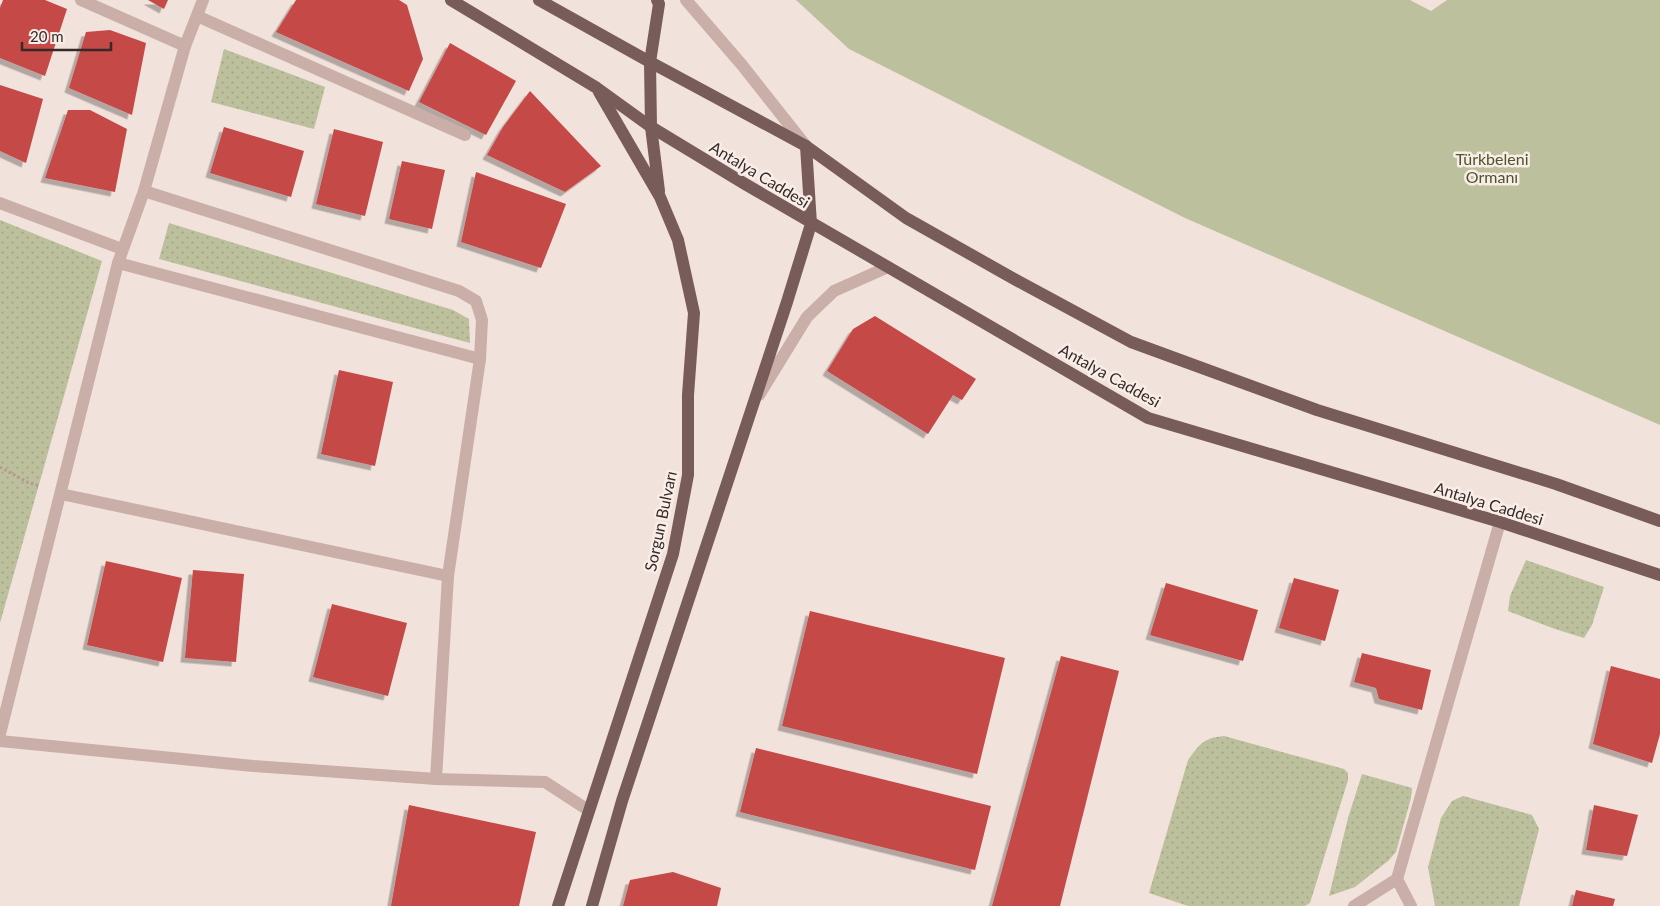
<svg xmlns="http://www.w3.org/2000/svg" width="1660" height="906" font-family="Lato,sans-serif">
	<defs>
		<pattern id="grass-dots" width="8" height="8" patternUnits="userSpaceOnUse" patternTransform="scale(1.25)"><rect width="8" height="8" fill="#bdc09c"/><path d="M2 2h.1M6 6h.1" fill="none" stroke="#a3a586" stroke-width="1.8" stroke-linecap="round"/></pattern>
		<filter id="shadow"><feDropShadow dx="-4.5" dy="4.5" stdDeviation="0" flood-color="#0004"/></filter>
	</defs>
	<rect width="100%" height="100%" fill="#f2e2dc"/>
	<!-- grass -->
	<g fill="url(#grass-dots)">
		<path d="M224 49 325 87 314 129 211 102Z"/>
		<path d="M0 220 102 261 0 623Z"/>
		<path d="M169 223 453 310 469 319 470 343 159 259Z"/>
		<path d="M1526 560 1604 587 1592 625 1584 638 1555 629 1508 611 1510 596Z"/>
		<path d="M1224 736 1344 769 1348 773V780L1310 903 1305 906H1188L1149 893 1188 760C1200 744 1203 738 1224 736Z"/>
		<path d="M1362 774 1412 788 1411 798 1396 852 1388 861 1355 887 1329 896 1348 818Z"/>
		<path d="M1463 796 1532 815 1539 829 1519 906H1435L1428 867 1441 818 1452 801Z"/>
	</g>
	<!-- park -->
	<path fill="#bdc09c" d="M796 0H1410L1431 11 1447 0H1660V425L1185 218 849 49Z"/>
	<!-- building -->
	<g fill="#c44847" filter="url(#shadow)">
		<path d="M3 0H45L67 9 45 76 0 58V8Z"/>
		<path d="M148 0H168L164 9Z"/>
		<path d="M296 0H399L407 5 423 59 409 91 276 32Z"/>
		<path d="M110 30 146 43 132 115 69 88 86 32Z"/>
		<path d="M450 43 516 81 486 135 419 102Z"/>
		<path d="M0 85 43 99 26 163 0 151Z"/>
		<path d="M530 91 601 166 565 192 487 155 503 127Z"/>
		<path d="M68 110H90L127 129 115 192 45 178Z"/>
		<path d="M224 127 304 151 291 197 210 173Z"/>
		<path d="M334 129 383 142 365 216 316 204Z"/>
		<path d="M402 161 445 170 432 229 389 219Z"/>
		<path d="M476 172 566 204 541 268 461 242Z"/>
		<path d="M875 316 976 379 962 400 953 395 928 434 827 371 853 329Z"/>
		<path d="M339 370 393 382 375 466 321 454Z"/>
		<path d="M106 561 182 578 163 662 87 645Z"/>
		<path d="M193 570 244 574 236 662 185 658Z"/>
		<path d="M1294 578 1339 590 1325 641 1279 628Z"/>
		<path d="M1166 583 1258 610 1243 661 1150 635Z"/>
		<path d="M332 604 407 623 388 696 313 677Z"/>
		<path d="M810 611 1005 658 977 774 782 726Z"/>
		<path d="M1362 653 1431 670 1422 710 1379 699 1376 688 1354 682Z"/>
		<path d="M1061 656 1119 671 1060 906H992Z"/>
		<path d="M1611 666 1660 679V734L1652 763 1593 744Z"/>
		<path d="M756 748 991 806 975 870 740 812Z"/>
		<path d="M409 805 536 832 519 906H391Z"/>
		<path d="M1594 805 1638 815 1627 856 1586 850Z"/>
		<path d="M673 872 721 888 717 906H623L630 880Z"/>
		<path d="M1576 890 1615 899 1613 906H1572Z"/>
	</g>
	<g fill="none" stroke-linecap="round" stroke-linejoin="round">
		<!-- path -->
		<path stroke="#b59992" stroke-width="3" stroke-dasharray="2.5 2.5" stroke-linecap="butt" d="M0 467 27 482 40 486"/>
		<!-- minor -->
		<g stroke="#c9afa8" stroke-width="12">
			<path d="M81 0 185 46"/>
			<path d="M686 0 742 65 806 146"/>
			<path d="M197 16 465 135"/>
			<path d="M144 191 459 291 476 301 482 320 480 359 448 576 436 779"/>
			<path d="M0 203 122 249"/>
			<path d="M118 263 480 359"/>
			<path d="M759 395 807 317 834 291 888 267"/>
			<path d="M61 494 448 576"/>
			<path d="M0 734 118 263 144 191 185 46 203 0"/>
			<path d="M0 741 253 766 436 779 545 782 588 810"/>
			<path d="M1354 906 1397 879"/>
			<path d="M1411 906 1397 879 1500 522"/>
		</g>
		<!-- major -->
		<g stroke="#785c59" stroke-width="12">
			<path d="M451 0 597 88 651 127 745 184 1148 418 1500 522 1660 575"/>
			<path d="M539 0 650 62 806 146 906 218 1016 280 1131 342 1317 410 1556 484 1660 521"/>
			<path d="M657 0 659 4 650 62 651 127 659 191"/>
			<path d="M558 906 673 554 688 475V395L694 313 678 240 660 197 599 92"/>
			<path d="M592 906 622 801 787 302 811 224 806 146"/>
		</g>
	</g>
	<g text-anchor="middle" dominant-baseline="central" stroke-width="5" stroke-linejoin="round" paint-order="stroke">
		<!-- park labels -->
		<g font-size="16" fill="#4f542c" stroke="#f9ede8">
			<text x="1492" y="158">Türkbeleni<tspan x="1492" dy="18">Ormanı</tspan></text>
		</g>
		<!-- street labels -->
		<g font-size="16" fill="#362928" stroke="#f9ede8">
			<text transform="translate(760 174) rotate(31)">Antalya Caddesi</text>
			<text transform="translate(1110 375) rotate(29)">Antalya Caddesi</text>
			<text transform="translate(1489 503) rotate(17)">Antalya Caddesi</text>
			<text transform="translate(660 521) rotate(-78)">Sorgun Bulvarı</text>
		</g>
	</g>
	<!-- scale -->
	<path d="M22 42v8h89v-8" fill="none" stroke="#362928" stroke-width="2.5"/>
	<text x="30" y="42" font-size="15" fill="#362928" stroke="#f9ede8" stroke-width="4" paint-order="stroke">20 m</text>
</svg>
